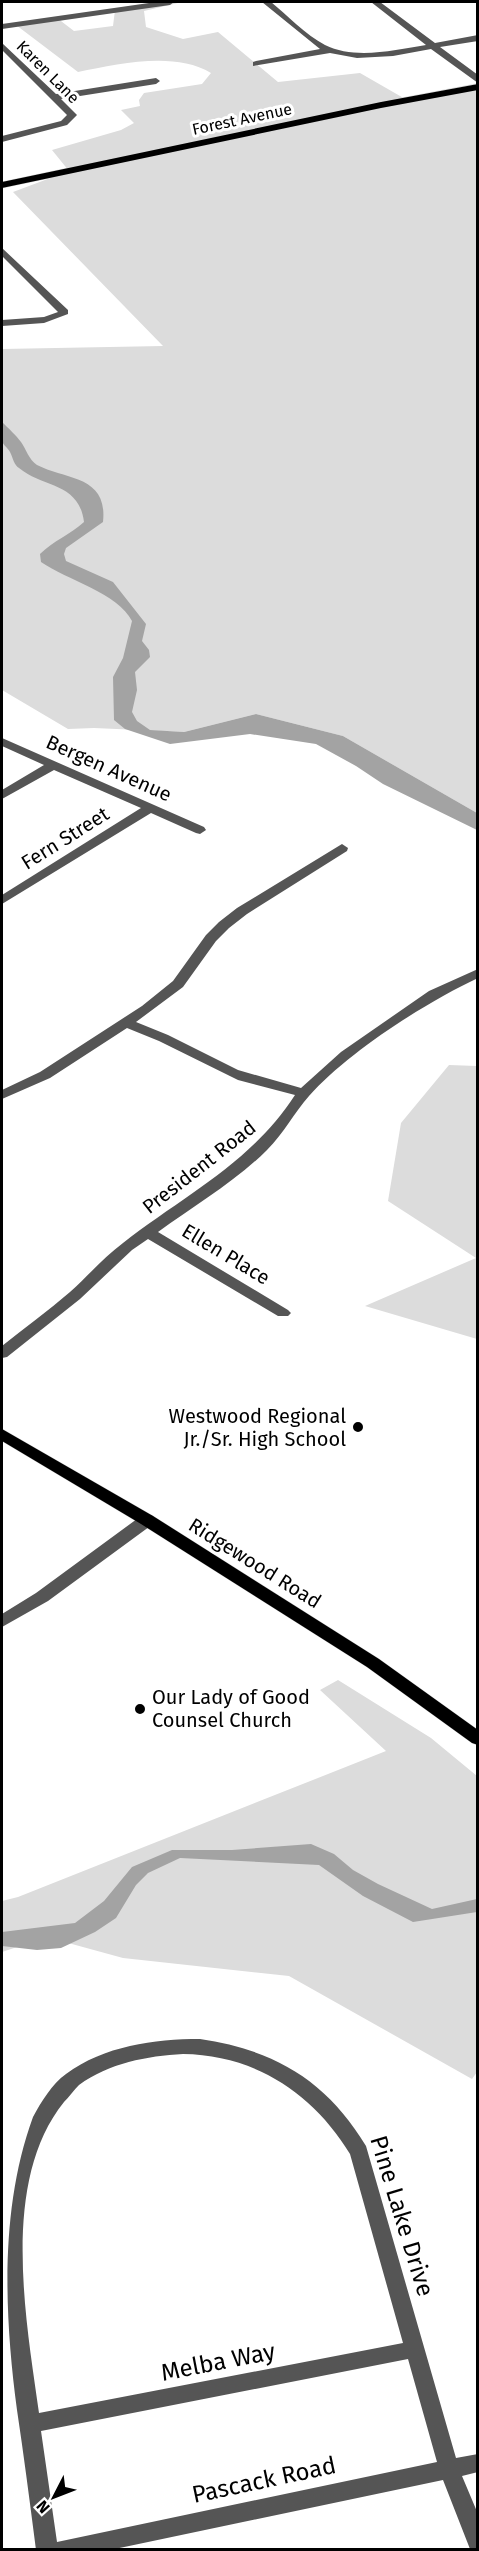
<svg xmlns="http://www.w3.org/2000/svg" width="479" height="2551" font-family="'Fira Sans',sans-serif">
	<rect width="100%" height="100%" fill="#fff"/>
	<!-- green -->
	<g fill="#dcdcdc">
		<path d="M170 2H182L144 11 146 27 183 39 218 32 278 82 360 73 407 100 477 87V813L343 736 256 714 184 732 94 728 68 729 2 690V349L163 346 13 192 69 171 52 150 121 130 134 123 121 110 140 106 139 100 144 93 202 84 211 73C174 51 119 64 78 72L16 25 57 18 74 31 113 26 115 10Z"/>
		<path d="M449 1065 477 1066V1339L365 1306 476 1258 388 1201 401 1123Z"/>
		<path d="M338 1680 431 1738 477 1776V2072L472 2079 289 1976 123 1958 61 1941 23 1945 2 1952V1901L18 1897 386 1751 320 1690Z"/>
	</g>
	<!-- water -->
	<g fill="#a3a3a3">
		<path d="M2 422C8 428 16 435 21 442 26 449 29 460 37 465 66 480 108 475 103 522L66 548 64 554 66 561 113 582 146 624 142 641 149 650 150 657 135 672 137 690 132 712 137 721 150 730 184 732 256 714 343 736 477 813V830L383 784 356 766 316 744 250 734 170 744 125 729 114 720 113 677 123 658 132 621C118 593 67 580 41 562L40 554C53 541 71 534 84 522 79 482 43 488 19 468 14 465 13 458 10 452 8 448 3 445 2 441 0 436 1 427 2 422Z"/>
		<path d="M311 1844 334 1854 353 1870 378 1884 432 1909 477 1899V1912L413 1922 363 1896 319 1865 180 1858 148 1873 136 1885 116 1918 95 1932 61 1948 37 1950 2 1946V1932L75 1923 104 1901 132 1867 172 1850H232Z"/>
	</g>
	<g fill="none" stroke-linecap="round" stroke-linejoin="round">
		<!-- major casing -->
		<g stroke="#dbdbdb" stroke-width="1">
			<g id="major">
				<path d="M478 84V90L381 108 2 188V182L381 102Z"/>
				<path d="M2 1429 153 1516 379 1659 478 1730V1745L472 1743 367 1667 141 1524 2 1441Z"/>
			</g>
		</g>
		<!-- minor -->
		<g fill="#555" fill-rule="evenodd">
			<path d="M156 2H174L170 5 2 29V24Z"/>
			<path d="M262 2H271C287 15 306 35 325 45 355 60 395 50 426 45L371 2H380L435 43 478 35V41L440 47 478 75V83L431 49 393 56 357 58 330 53 253 66V62L256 61 320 49Z"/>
			<path d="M2 43 56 94 156 78 160 81 156 84 61 99 77 115 67 125 2 142V136L61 121 67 115 2 50Z"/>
			<path d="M2 248 68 310V314L44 323 2 326V320L44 317 58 312 2 256Z"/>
			<path d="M2 738 204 827 206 830 200 834 196 833 151 813 2 904V895L141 808 54 770 2 799V790L44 765 2 746Z"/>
			<path d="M342 844 348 848 347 851 247 914 229 928 216 941 183 987 136 1022 168 1035 238 1070 301 1088 341 1052 429 991 478 969V978C425 1003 348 1052 309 1096 294 1113 284 1133 267 1150 236 1181 194 1206 158 1232L288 1310 291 1313 288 1316H278L148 1239 132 1250 80 1299 7 1357 2 1358V1346C24 1328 48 1311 70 1292 88 1276 104 1257 123 1243 186 1194 250 1164 295 1095L238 1080 159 1041 127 1028 50 1078 2 1099V1090L40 1072 142 1006 173 981 206 935 219 922 237 908Z"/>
			<path d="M147 1514 153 1516 155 1520 153 1524 48 1601 2 1627V1614L36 1593 141 1516Z"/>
			<path d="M200 2039C275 2050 327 2081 366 2146L456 2458 478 2454V2472L462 2476 478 2514V2550L470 2549 443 2480 110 2550H36C30 2503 24 2457 17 2410 4 2313 0 2207 33 2117 41 2102 52 2084 66 2074 104 2046 154 2039 200 2039ZM183 2054C255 2055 313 2093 350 2154L403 2343 39 2413C26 2320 0 2181 64 2102 69 2097 74 2090 79 2085 109 2063 147 2056 183 2054ZM408 2359 437 2462 57 2542 41 2431Z"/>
		</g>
		<!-- major -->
		<use href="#major" fill="#000" fill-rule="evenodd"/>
	</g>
	<!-- markers -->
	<g fill="#000" stroke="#fff" stroke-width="2">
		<circle cx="358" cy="1427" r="6"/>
		<circle cx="140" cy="1709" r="6"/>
	</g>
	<g text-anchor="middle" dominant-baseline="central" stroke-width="6" stroke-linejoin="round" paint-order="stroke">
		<!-- far-street labels -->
		<g font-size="16" fill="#000" stroke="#fff">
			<text transform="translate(48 72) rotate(45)">Karen Lane</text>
			<text transform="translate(242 119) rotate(-12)">Forest Avenue</text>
		</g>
		<!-- street labels -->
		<g font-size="20" fill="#000" stroke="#fff">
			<text transform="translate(109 768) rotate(24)">Bergen Avenue</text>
			<text transform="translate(65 838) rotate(-32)">Fern Street</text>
			<text transform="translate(199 1167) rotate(-38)">President Road</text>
			<text transform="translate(226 1254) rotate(31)">Ellen Place</text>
			<text transform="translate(255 1563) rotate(32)">Ridgewood Road</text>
		</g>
		<!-- poi labels -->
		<g font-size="20" fill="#000" stroke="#fff" text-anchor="end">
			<text x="346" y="1416">Westwood Regional<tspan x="346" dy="23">Jr./Sr. High School</tspan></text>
			<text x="152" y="1697" text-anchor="start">Our Lady of Good<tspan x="152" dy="23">Counsel Church</tspan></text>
		</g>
		<!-- near-street labels -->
		<g font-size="24" fill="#000" stroke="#fff">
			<text transform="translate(402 2216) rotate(73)">Pine Lake Drive</text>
			<text transform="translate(218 2362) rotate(-11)">Melba Way</text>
			<text transform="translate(264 2480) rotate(-12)">Pascack Road</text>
		</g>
	</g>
	<!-- border -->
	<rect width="479" height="2551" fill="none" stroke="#000000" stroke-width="6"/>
	<!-- north arrow -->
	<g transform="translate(54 2497) rotate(228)" stroke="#ffffff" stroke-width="4.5" paint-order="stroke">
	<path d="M0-4.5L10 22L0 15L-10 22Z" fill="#000000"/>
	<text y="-9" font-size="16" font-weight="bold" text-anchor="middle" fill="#000000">N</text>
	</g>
</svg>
